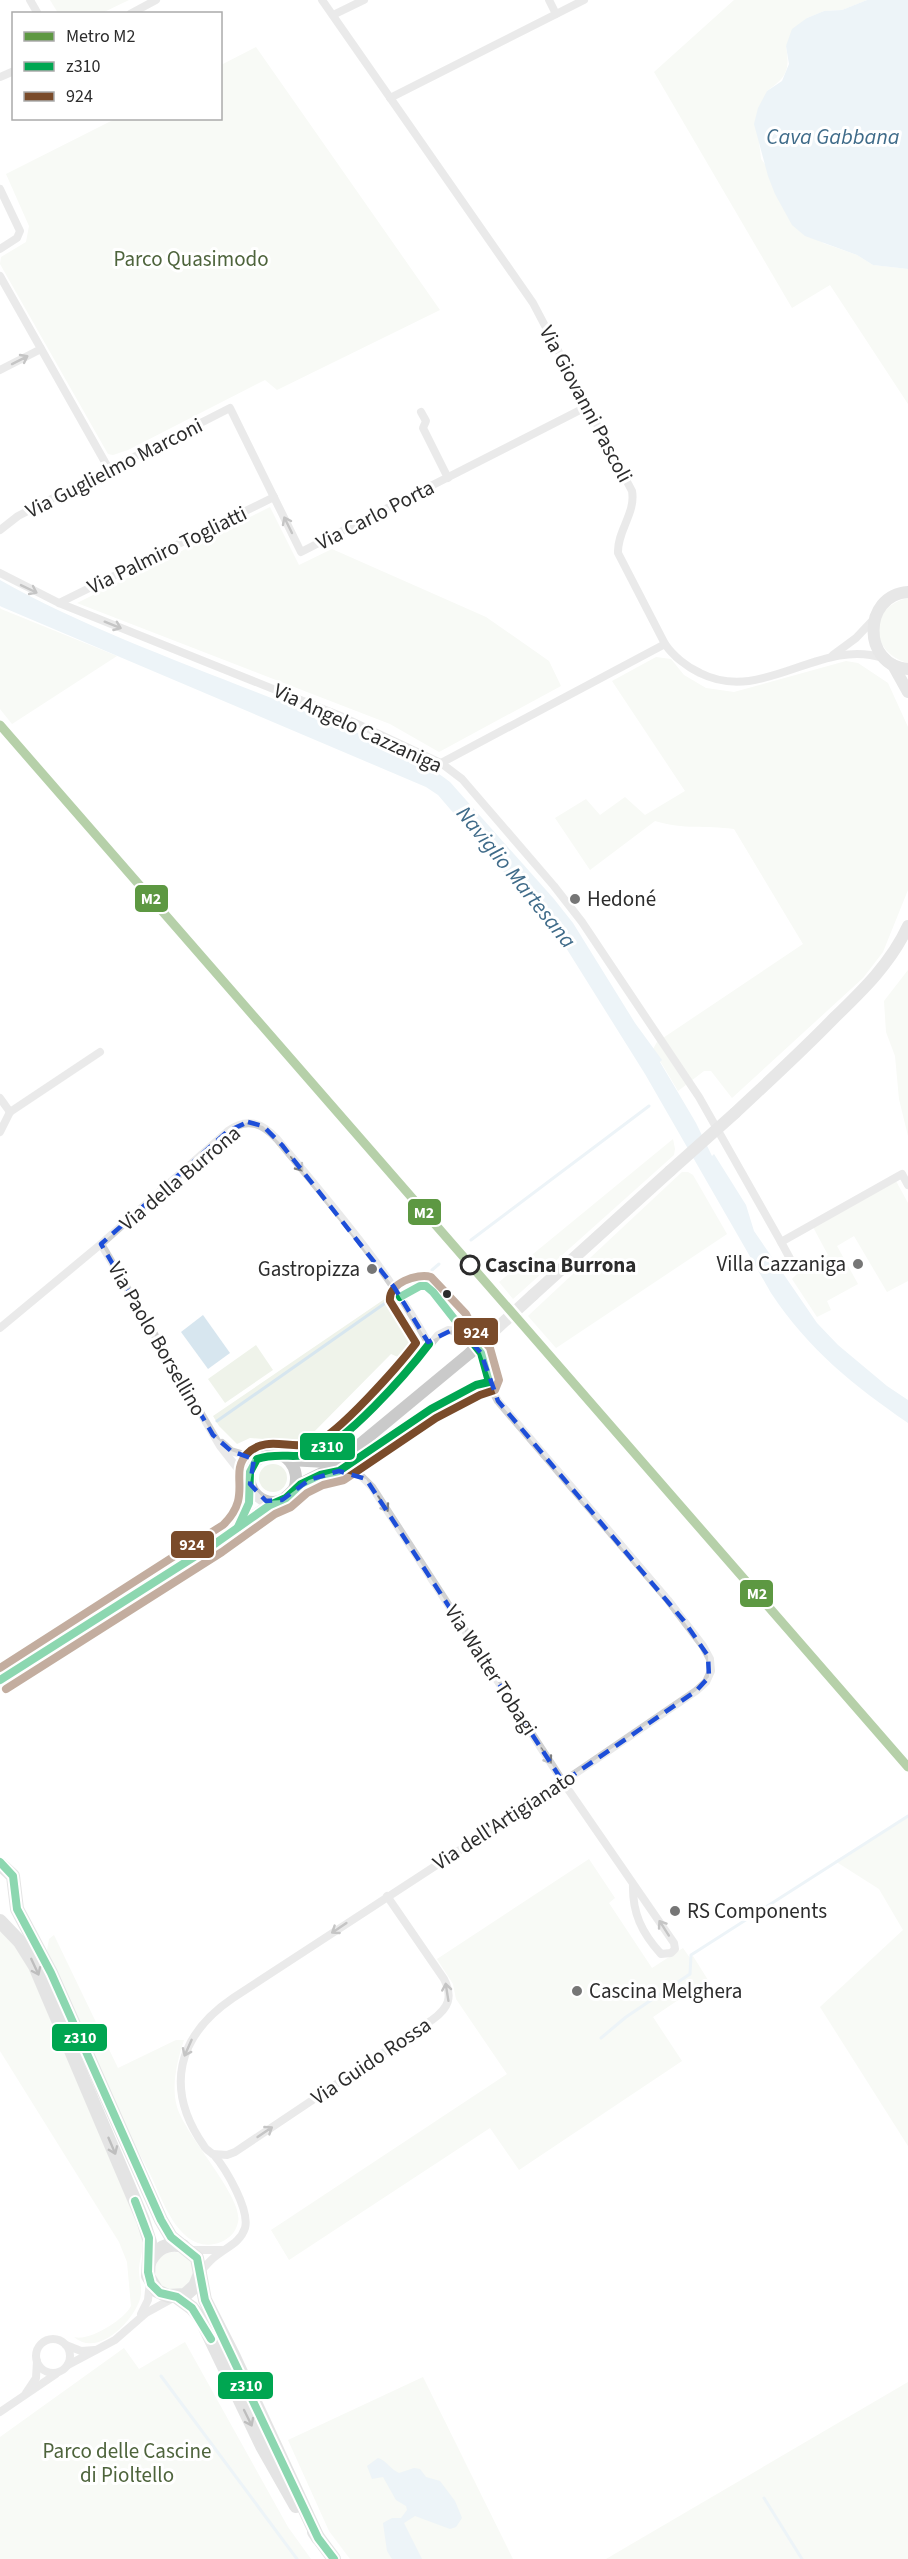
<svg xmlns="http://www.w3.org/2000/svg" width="908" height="2559" font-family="'Source Sans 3',sans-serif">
	<rect width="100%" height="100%" fill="#fff"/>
	<!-- green -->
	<g fill="#eff3ea">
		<path d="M50 0H129L102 13H58Z"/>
		<path d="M734 0H867L842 10 824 11 807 18 786 46C790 70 787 77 767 91L759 142 761 159 823 243 857 255 873 265 908 269V404L830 285 792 308 654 72Z"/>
		<path d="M256 47 440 310 277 390 265 380 128 450 113 455 108 454 0 264 1 257 26 242 29 226 6 174 115 119 220 118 221 65Z"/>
		<path d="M270 507 299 565 332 549 486 617 549 661 561 686 439 752 390 724 77 603Z"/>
		<path d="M908 598V663C870 653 867 607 908 598Z"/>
		<path d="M0 608 1 609 117 656 12 724 0 709Z"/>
		<path d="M656 657 671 659 684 675 706 688 734 692 846 661 858 663 888 683 908 727V890L883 952 863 978 732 1098 711 1071H704L678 1091 653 1049 657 1042 803 944 734 829C705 825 685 830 655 821L590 870 555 818 586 799 600 815 625 797 645 815 685 791 612 681Z"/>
		<path d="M908 970V1136L899 1099 895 1056 886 1032 884 1001Z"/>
		<path d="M673 1139 675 1149 674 1155 513 1299 499 1282Z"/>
		<path d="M682 1172H688L693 1175 727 1234 556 1348 528 1316Z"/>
		<path d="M896 1181 908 1203V1281L887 1292 854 1236 837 1246 858 1284 827 1301 831 1310 817 1317 792 1279 800 1271 828 1255 813 1227Z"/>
		<path d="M389 1296C400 1317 418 1337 405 1360L391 1354 304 1442 250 1438 237 1444 219 1426 213 1416Z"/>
		<path d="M256 1345 273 1370 225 1403 208 1379Z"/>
		<circle cx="273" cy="1478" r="14"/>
		<path d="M908 1817V2146L820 2007 903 1930 879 1889 835 1861Z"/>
		<path d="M589 1859 615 1898 609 1903 652 1968 683 1948 690 1958 693 1956 708 1980 653 2017 682 2061 519 2170 490 2128 289 2260 271 2230 507 2074 456 1999 453 1984 437 1959Z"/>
		<path d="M0 1930 19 1948 38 1985 144 2239C143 2250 139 2261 139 2271 139 2281 143 2289 140 2299 133 2322 97 2358 74 2337 89 2342 125 2319 131 2306L127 2262 119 2242 0 2051Z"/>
		<path d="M54 1935 118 2068 176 2040H184C177 2061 171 2086 177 2107 186 2137 244 2198 238 2222 236 2232 230 2238 221 2242 182 2257 164 2204 152 2178 142 2157 130 2138 120 2117 94 2063 71 2006 47 1950L49 1939Z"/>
		<circle cx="174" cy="2271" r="19"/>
		<path d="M185 2342 288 2527 311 2559H0V2437L124 2348 139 2369Z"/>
		<path d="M423 2377 513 2559H350L329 2531 288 2440Z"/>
		<path d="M908 2382V2559H606Z"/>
	</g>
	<!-- water -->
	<g fill="#d7e6ef">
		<path d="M867 0H908V269L873 265 857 255 805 236 792 225 775 194 768 176 754 124 758 108 767 91 782 81 789 64 786 46 792 29 807 18 824 11 842 10Z"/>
		<path d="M0 580C94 633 206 671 306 712 352 731 412 752 450 782L554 899 573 923 635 1023 662 1060 660 1062 696 1123 712 1156 714 1154 746 1205 754 1231 817 1323 838 1345 887 1386 908 1400V1423C853 1385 809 1350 771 1293L645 1074 558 935 438 795 426 787 2 607 0 606Z"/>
		<path d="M203 1315 230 1353 208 1369 181 1332Z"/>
		<path d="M378 2458C387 2461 390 2469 399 2473L414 2468 420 2469 426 2477 440 2481 455 2501 462 2518 456 2527 450 2529 415 2516 404 2523 422 2559H392L387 2551 383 2523 392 2518H401L407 2510 406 2506 396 2500 383 2477 372 2479 367 2466Z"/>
	</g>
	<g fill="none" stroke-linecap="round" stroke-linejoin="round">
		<!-- stream -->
		<g stroke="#d7e6ef" stroke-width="3">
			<path d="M471 1240 649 1106"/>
			<path d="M432 1270 439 1264"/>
			<path d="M217 1421 391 1299"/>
			<path d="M601 2038 626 2017 690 1974 691 1955 908 1816"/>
			<path d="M161 2376 297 2559"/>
			<path d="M764 2498 802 2559"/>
		</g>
		<!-- street -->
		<g stroke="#d1d1d1" stroke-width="8">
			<path d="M30 0 38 14"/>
			<path d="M322 0 533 303 632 491C636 513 617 531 618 553L665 644 441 763"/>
			<path d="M549 0 556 14"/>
			<path d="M130 14 156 0"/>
			<path d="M333 15 364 0"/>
			<path d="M0 77 14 71"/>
			<path d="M390 98 584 0"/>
			<path d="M0 189 20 231 17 238 0 249"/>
			<path d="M0 276 110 471"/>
			<path d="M0 370 41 349"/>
			<path d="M421 412 426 421 423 428 448 478"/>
			<path d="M0 530 18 516 230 408 301 552 588 406"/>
			<path d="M0 573 59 603 343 717 441 763 462 779 554 886 582 922 699 1097 781 1242 902 1174 908 1185"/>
			<path d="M59 603 274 497"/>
			<path d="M665 644C673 656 687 667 700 673 763 705 820 637 883 658"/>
			<path d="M833 655 856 638 873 620"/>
			<path d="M0 1098 10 1112"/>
			<path d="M10 1112 100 1052"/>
			<path d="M0 1132 10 1112"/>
			<path d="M781 1242 794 1266"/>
			<path d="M101 1244 220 1446 249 1483"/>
			<path d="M0 1328 101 1244 228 1131C247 1117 262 1123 277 1139 331 1204 388 1270 429 1344"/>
			<path d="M222 1443 231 1451 257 1459"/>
			<path d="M340 1470 431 1409 476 1385 489 1382"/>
			<path d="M339 1471 359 1474 372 1487 563 1782 674 1943 675 1949 671 1953 661 1954C642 1933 632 1913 633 1884"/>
			<path d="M213 2154 227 2155 235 2152 432 2020C449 2008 453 1997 444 1979L387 1896"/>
			<path d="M190 2250H222"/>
			<path d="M200 2272C205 2267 210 2260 216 2256 227 2247 240 2243 245 2228 250 2210 226 2169 214 2155 211 2152 206 2150 204 2146 164 2089 177 2036 233 1998L535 1801 696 1691 706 1682 711 1671 710 1659 703 1646 668 1600 498 1401C482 1377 487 1333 448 1330L438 1335 405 1375 333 1444 321 1452 301 1456"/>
			<path d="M141 2314 148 2300 150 2281"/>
			<circle cx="53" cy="2356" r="17"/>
			<path d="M66 2345 81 2351 95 2350"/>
			<path d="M68 2365 115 2340 146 2313 175 2297"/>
			<path d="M26 2393 36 2378 37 2361"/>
			<path d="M0 2412 56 2374"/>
		</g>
		<!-- secondary -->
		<g stroke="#cacaca" stroke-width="12">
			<path d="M908 592C862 595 862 666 908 669"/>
			<path d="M893 665 908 692"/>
			<path d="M735 1113C768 1082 802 1051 834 1018 863 990 891 963 908 926"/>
			<path d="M533 1295 670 1171"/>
			<path d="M289 1460 326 1462 348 1454 470 1353"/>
			<path d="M294 1489C302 1469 285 1446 263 1456 240 1467 248 1501 273 1502 286 1502 290 1491 299 1485 318 1473 338 1469 353 1451"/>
			<path d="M239 1526 246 1513 251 1487"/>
			<path d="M0 1680 216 1543 274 1502"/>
		</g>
		<!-- primary -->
		<g stroke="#c4c4c4" stroke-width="14">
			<path d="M0 1864 13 1876 17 1909 51 1973 161 2220 171 2237 197 2258 205 2300 233 2355 318 2538"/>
			<path d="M0 1921 20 1942 35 1966 143 2220 150 2242 148 2276 157 2291 168 2296 185 2295 195 2286 200 2274"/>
			<path d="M149 2263C156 2248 168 2242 183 2246"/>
			<path d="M177 2297 192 2308 201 2319 262 2446 296 2506"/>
			<path d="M314 2532 334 2559"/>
		</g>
		<!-- secondary-bridge -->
		<g stroke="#cacaca" stroke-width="12">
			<path d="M670 1171 735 1113"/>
			<path d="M470 1353 533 1295"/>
		</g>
		<!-- bus-1 casing -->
		<g stroke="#fff" stroke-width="12">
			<g id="bus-1">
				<path d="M400 1297 420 1286H426L433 1292 481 1353 489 1382"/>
				<path d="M238 1527 249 1503 250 1472 257 1459C277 1452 295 1459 312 1454 345 1444 407 1373 429 1344"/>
				<path d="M0 1680 216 1543 270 1505 286 1498 301 1484 320 1475 339 1471 431 1409 476 1385 489 1382"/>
				<path d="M0 1862 13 1876 17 1909 51 1973 161 2220 171 2237 197 2258 205 2300 318 2538 334 2559"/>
				<path d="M135 2201 149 2238 148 2272 151 2284 160 2293 177 2297 192 2308 211 2339"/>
			</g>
		</g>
		<!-- bus-2 casing -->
		<g stroke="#fff" stroke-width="12">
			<path id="bus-2" d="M0 1668 223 1525C254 1495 228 1474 247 1454 266 1434 292 1451 314 1443 337 1436 400 1364 416 1343L390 1301C388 1283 417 1273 431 1277L466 1314 473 1328 490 1348 499 1380 495 1390 480 1395 436 1418 344 1480 323 1485 307 1493 291 1507 275 1514 222 1552 6 1689"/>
		</g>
		<!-- bus-1 -->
		<use href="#bus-1" stroke="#00a651" stroke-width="8"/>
		<!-- bus-2 -->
		<use href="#bus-2" stroke="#7a4b2a" stroke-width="8"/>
		<!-- metro-1 casing -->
		<g stroke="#fff" stroke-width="14">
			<path id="metro-1" d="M0 725 908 1767"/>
		</g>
		<!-- metro-1 -->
		<use href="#metro-1" stroke="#5d9842" stroke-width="9"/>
	</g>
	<!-- one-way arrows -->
	<defs><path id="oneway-shaft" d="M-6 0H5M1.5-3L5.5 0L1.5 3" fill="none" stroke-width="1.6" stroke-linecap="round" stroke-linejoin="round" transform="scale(1.5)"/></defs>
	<g stroke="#7e7e7e">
		<use href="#oneway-shaft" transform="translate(20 360) rotate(-27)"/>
		<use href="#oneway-shaft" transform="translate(288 525) rotate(-116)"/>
		<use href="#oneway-shaft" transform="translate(29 589) rotate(26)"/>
		<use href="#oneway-shaft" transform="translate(113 625) rotate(22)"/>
		<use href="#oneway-shaft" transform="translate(297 1164) rotate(51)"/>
		<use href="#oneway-shaft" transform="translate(383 1504) rotate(57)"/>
		<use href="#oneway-shaft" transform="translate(546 1756) rotate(57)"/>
		<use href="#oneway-shaft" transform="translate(339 1928) rotate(146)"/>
		<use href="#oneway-shaft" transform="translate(664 1928) rotate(-123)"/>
		<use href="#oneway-shaft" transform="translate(447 1992) rotate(-99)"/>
		<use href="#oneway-shaft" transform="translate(188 2048) rotate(114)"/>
		<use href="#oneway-shaft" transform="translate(265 2132) rotate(-34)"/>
	</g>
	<g stroke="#707070">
		<use href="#oneway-shaft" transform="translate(35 1967) rotate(65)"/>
		<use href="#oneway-shaft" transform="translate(112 2146) rotate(67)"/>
		<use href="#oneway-shaft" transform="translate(248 2418) rotate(64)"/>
	</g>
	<!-- marked area -->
	<path d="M0 0H908V2559H0ZM248 1122 263 1126 282 1145 394 1287 428 1342 452 1330 464 1334 481 1353 498 1401 684 1621 708 1656 709 1677 696 1691 563 1782 366 1479 339 1471 309 1480 282 1500 266 1501 250 1484 254 1459 231 1451 213 1435 101 1244 228 1131Z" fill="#fff" fill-opacity=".55" fill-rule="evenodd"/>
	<path fill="none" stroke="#1d4ed8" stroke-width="4.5" stroke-dasharray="12 8" stroke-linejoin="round" d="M248 1122 263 1126 282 1145 394 1287 428 1342 452 1330 464 1334 481 1353 498 1401 684 1621 708 1656 709 1677 696 1691 563 1782 366 1479 339 1471 309 1480 282 1500 266 1501 250 1484 254 1459 231 1451 213 1435 101 1244 228 1131Z"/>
	<!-- markers -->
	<g fill="#767676" stroke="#fff" stroke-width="2">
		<circle cx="575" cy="899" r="6"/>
		<circle cx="858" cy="1264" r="6"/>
		<circle cx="372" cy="1269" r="6"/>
		<circle cx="675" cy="1911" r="6"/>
		<circle cx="577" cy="1991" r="6"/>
	</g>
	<circle fill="#fff" stroke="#2c2c2c" stroke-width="3" cx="470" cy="1265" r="9"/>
	<circle fill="#2c2c2c" stroke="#fff" stroke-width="2" cx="447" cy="1294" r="5"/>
	<g text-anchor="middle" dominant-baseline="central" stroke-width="6" stroke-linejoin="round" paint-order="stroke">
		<!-- park labels -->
		<g font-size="21" fill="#4e643c" stroke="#fff">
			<text x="191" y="259">Parco Quasimodo</text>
			<text x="127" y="2451">Parco delle Cascine<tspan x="127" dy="24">di Pioltello</tspan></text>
		</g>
		<!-- street labels -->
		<g font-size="21" fill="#2c2c2c" stroke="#fff">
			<text transform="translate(586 404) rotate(62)">Via Giovanni Pascoli</text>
			<text transform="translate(114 468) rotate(-27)">Via Guglielmo Marconi</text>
			<text transform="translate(375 515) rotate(-27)">Via Carlo Porta</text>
			<text transform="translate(167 550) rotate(-26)">Via Palmiro Togliatti</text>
			<text transform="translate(358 728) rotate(25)">Via Angelo Cazzaniga</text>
			<text transform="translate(180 1178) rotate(-40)">Via della Burrona</text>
			<text transform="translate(157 1339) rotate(60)">Via Paolo Borsellino</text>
			<text transform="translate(491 1670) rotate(57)">Via Walter Tobagi</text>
			<text transform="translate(504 1820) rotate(-33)">Via dell'Artigianato</text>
			<text transform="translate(371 2061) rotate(-34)">Via Guido Rossa</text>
		</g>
		<!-- poi labels -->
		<g font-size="21" fill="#2c2c2c" stroke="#fff" text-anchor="start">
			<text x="587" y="899">Hedoné</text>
			<text x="846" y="1264" text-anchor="end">Villa Cazzaniga</text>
			<text x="360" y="1269" text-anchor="end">Gastropizza</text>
			<text x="687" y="1911">RS Components</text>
			<text x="589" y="1991">Cascina Melghera</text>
		</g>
		<!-- stop labels -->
		<g font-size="21" font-weight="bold" fill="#2c2c2c" stroke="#fff" text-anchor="start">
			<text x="485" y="1265">Cascina Burrona</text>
		</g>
		<!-- water labels -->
		<g font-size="22" font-style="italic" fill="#3f6b89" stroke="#fff">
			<text x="833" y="137">Cava Gabbana</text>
			<text transform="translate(516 877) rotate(51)">Naviglio Martesana</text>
		</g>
	</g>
	<g stroke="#fff" stroke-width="2">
		<rect x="134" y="884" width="35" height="29" rx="6" fill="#5d9842"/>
		<rect x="407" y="1198" width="35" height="28" rx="6" fill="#5d9842"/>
		<rect x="453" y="1317" width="46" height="29" rx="6" fill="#7a4b2a"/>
		<rect x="299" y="1432" width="57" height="29" rx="6" fill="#00a651"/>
		<rect x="170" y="1530" width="45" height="29" rx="6" fill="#7a4b2a"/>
		<rect x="739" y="1579" width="35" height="29" rx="6" fill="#5d9842"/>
		<rect x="51" y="2023" width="57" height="29" rx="6" fill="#00a651"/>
		<rect x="217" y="2371" width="57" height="29" rx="6" fill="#00a651"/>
	</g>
	<g font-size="16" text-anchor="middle" font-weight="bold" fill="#fff">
		<text x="151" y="904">M2</text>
		<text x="424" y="1218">M2</text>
		<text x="476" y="1338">924</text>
		<text x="327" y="1452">z310</text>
		<text x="192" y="1550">924</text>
		<text x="757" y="1599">M2</text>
		<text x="80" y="2043">z310</text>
		<text x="246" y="2391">z310</text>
	</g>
	<!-- legend -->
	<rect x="12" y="12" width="210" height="108" fill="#ffffff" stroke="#ababab" stroke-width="1.5"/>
	<rect x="24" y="32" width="30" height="9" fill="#5d9842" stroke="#ababab" stroke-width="1.5"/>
	<text x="66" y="42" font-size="18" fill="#2c2c2c">Metro M2</text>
	<rect x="24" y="62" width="30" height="9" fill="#00a651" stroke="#ababab" stroke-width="1.5"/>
	<text x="66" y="72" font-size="18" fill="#2c2c2c">z310</text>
	<rect x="24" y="92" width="30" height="9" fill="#7a4b2a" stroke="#ababab" stroke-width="1.5"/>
	<text x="66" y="102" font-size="18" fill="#2c2c2c">924</text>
</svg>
